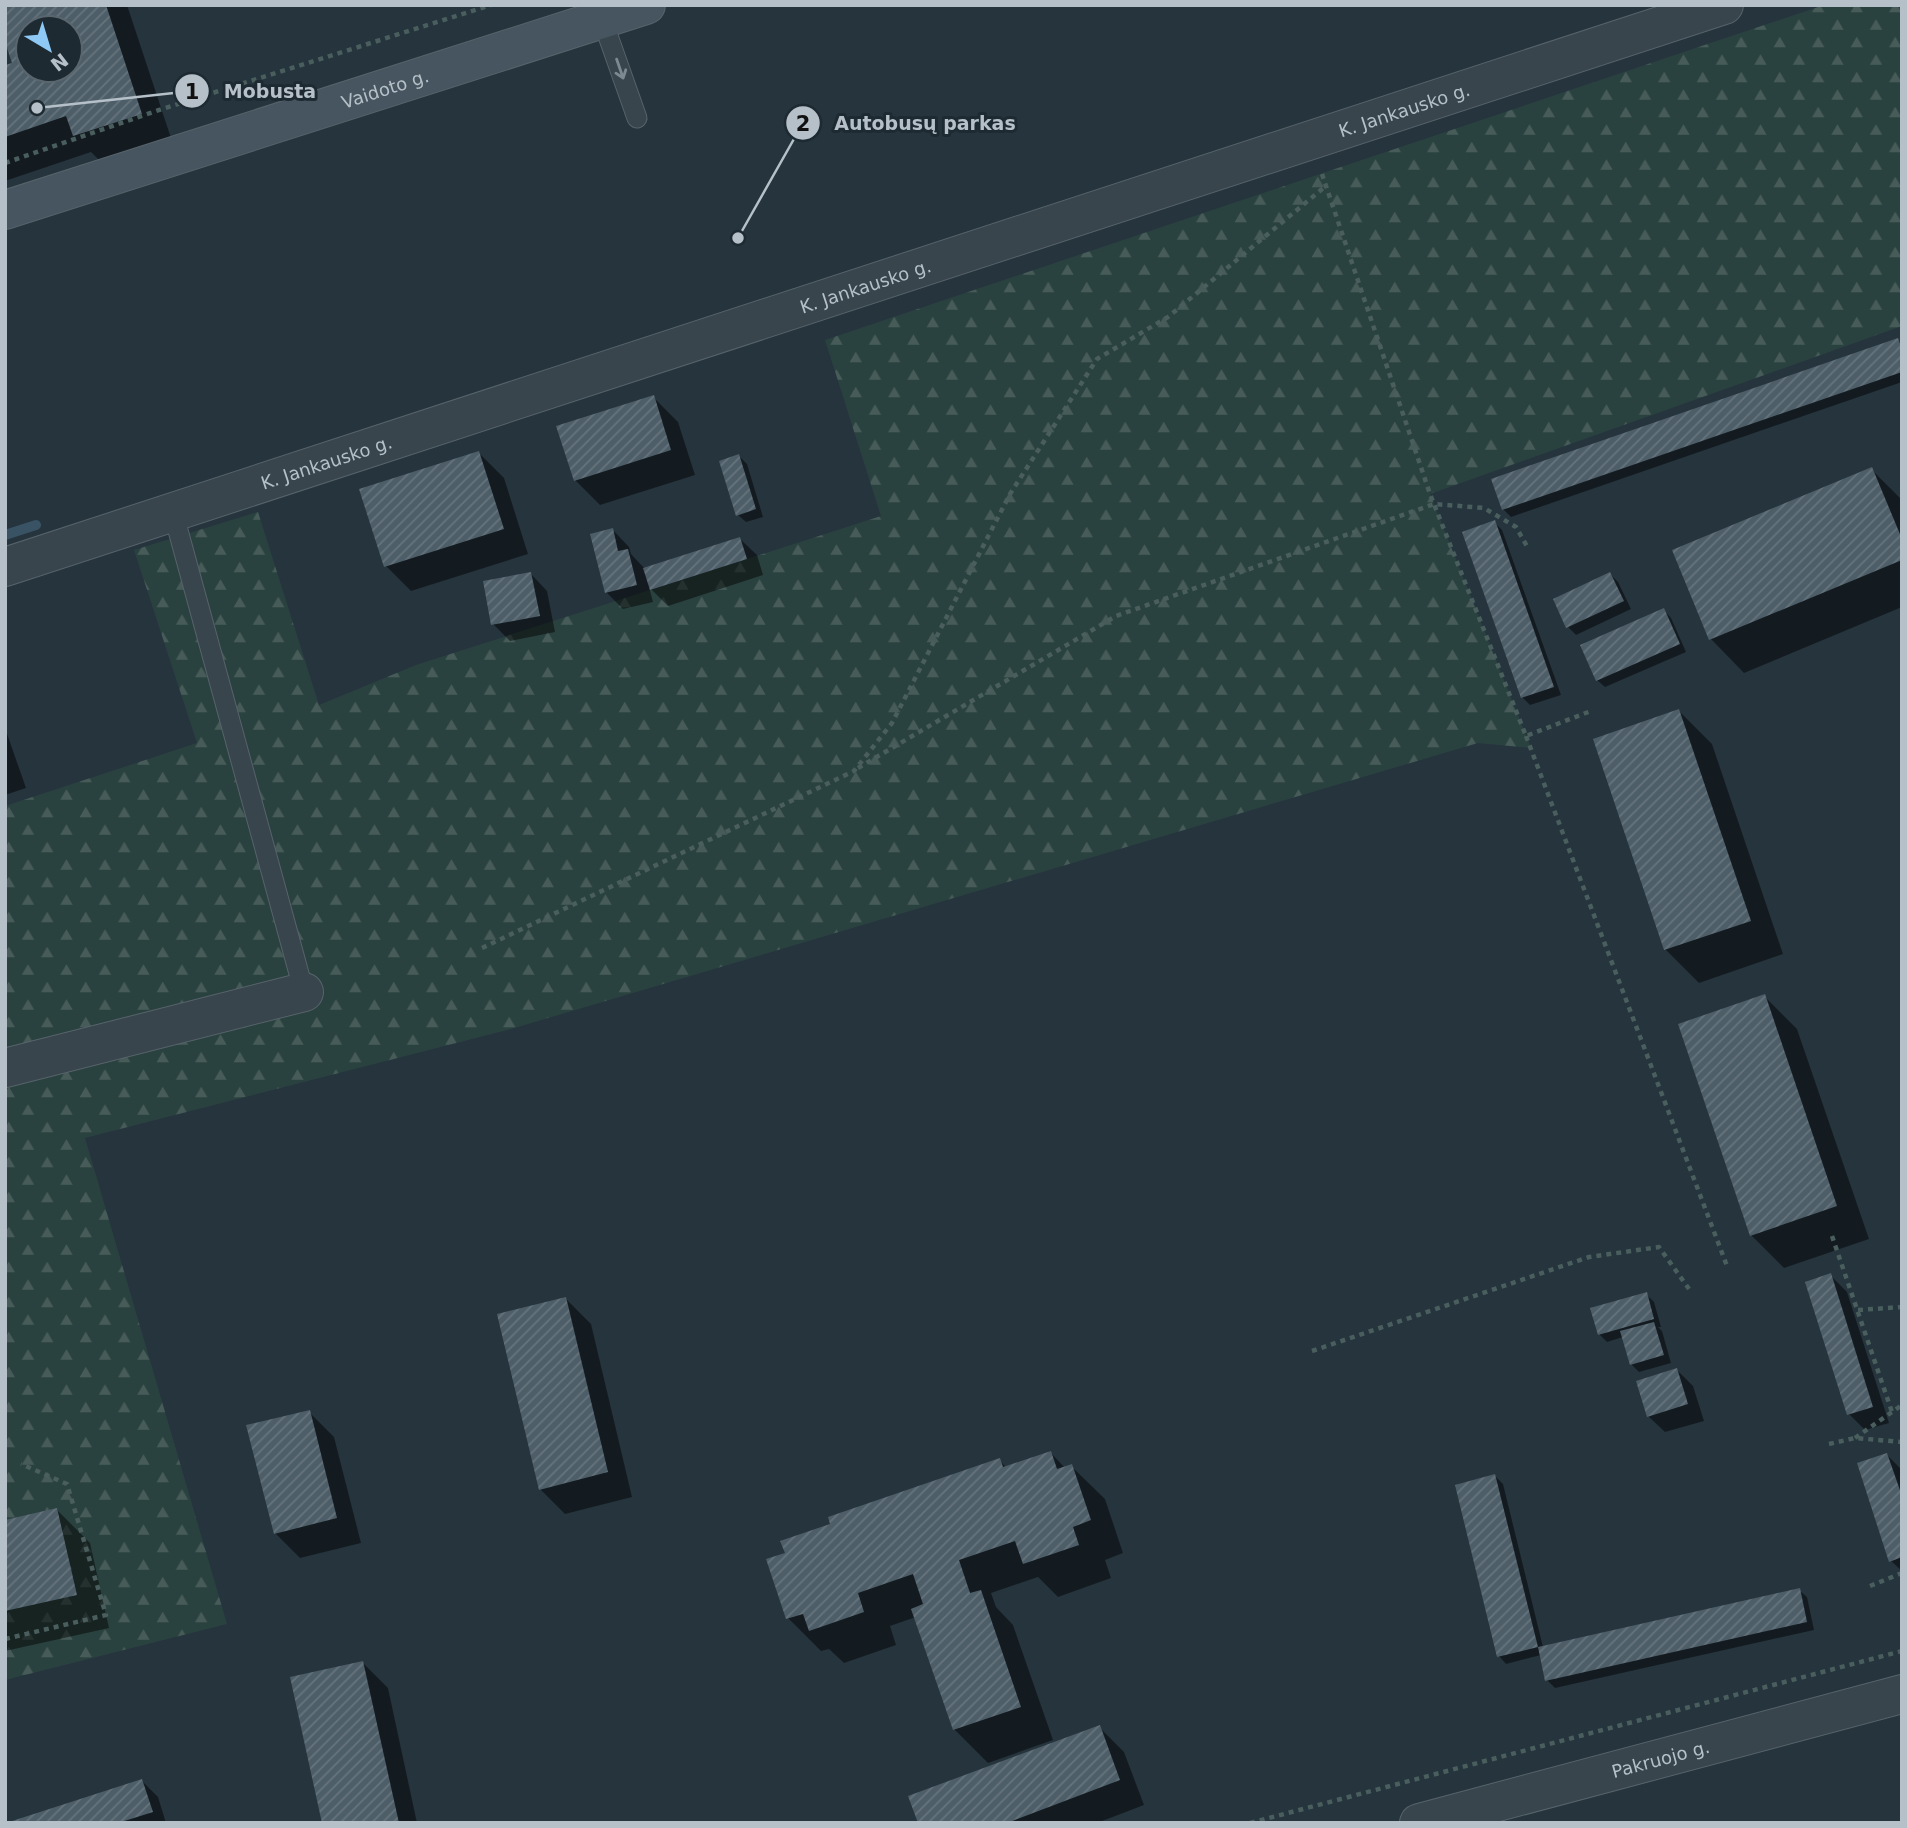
<svg xmlns="http://www.w3.org/2000/svg" width="1907" height="1828" font-family="'DejaVu Sans',sans-serif">
	<defs>
		<pattern id="forest-firs" width="22" height="20" patternUnits="userSpaceOnUse" patternTransform="scale(1.75)"><rect width="22" height="20" fill="#2a423f"/><path d="M5 1l3.5 6h-7zM16 11l3.5 6h-7z" fill="#475c59"/></pattern>
		<pattern id="building-hatch" width="6" height="6" patternUnits="userSpaceOnUse" patternTransform="scale(1.75)"><rect width="6" height="6" fill="#4e5e68"/><path d="M-1 1l2-2M0 6l6-6M5 7l2-2" fill="none" stroke="#65737c"/></pattern>
	</defs>
	<rect width="100%" height="100%" fill="#25343d"/>
	<!-- forest -->
	<path fill="url(#forest-firs)" d="M1824 5H1902V326L1430 494 1531 748 1478 743 511 1029 85 1138 227 1624 5 1680V806L197 743 134 550 258 512 319 705 416 665 881 516 825 340Z"/>
	<!-- shadow -->
	<g fill="#0007" fill-rule="evenodd">
		<path d="M5 5H127L174 147 108 169 91 152 5 181V67L14 64ZM28 28H70V70H28Z"/>
		<path d="M1898 340 1902 344V382L1511 517 1503 509Z"/>
		<path d="M653 397 678 422 695 475 600 505 575 480Z"/>
		<path d="M479 453 504 478 528 554 411 591 386 566Z"/>
		<path d="M739 456 747 464 763 517 746 522 738 515Z"/>
		<path d="M1871 469 1902 500V607L1744 673 1711 639 1674 551Z"/>
		<path d="M1494 522 1502 530 1561 695 1530 705 1523 698 1464 533Z"/>
		<path d="M613 530 629 547 631 554 645 569 740 539 757 555 763 575 668 606 649 587 653 602 623 609 606 592Z"/>
		<path d="M531 574 547 591 555 632 510 641 493 624Z"/>
		<path d="M1610 574 1618 582 1631 609 1576 635 1568 627Z"/>
		<path d="M1664 610 1671 618 1686 652 1605 687 1597 680Z"/>
		<path d="M1679 711 1712 744 1783 954 1699 983 1666 950 1595 740Z"/>
		<path d="M5 728 26 788 5 795Z"/>
		<path d="M1764 996 1797 1029 1869 1239 1784 1268 1751 1235Z"/>
		<path d="M1830 1275 1847 1292 1889 1423 1865 1430 1849 1414Z"/>
		<path d="M1646 1294 1654 1302 1661 1327H1658L1662 1331 1671 1363 1639 1372 1631 1364 1623 1337 1607 1342 1599 1334Z"/>
		<path d="M566 1299 591 1324 632 1497 565 1514 540 1489Z"/>
		<path d="M1677 1370 1693 1386 1704 1421 1665 1432 1648 1416Z"/>
		<path d="M309 1412 334 1437 361 1543 300 1558 275 1533Z"/>
		<path d="M1051 1453 1065 1468 1071 1466 1105 1499 1123 1553 1105 1560 1111 1578 1058 1597 1038 1577 991 1593 996 1607 1013 1625 1053 1740 988 1763 954 1729 916 1617 890 1626 896 1645 844 1663 829 1649 821 1651 788 1618 787 1554 833 1525 999 1460 1007 1468Z"/>
		<path d="M1887 1455 1902 1470V1571L1891 1561Z"/>
		<path d="M1495 1476 1503 1484 1543 1647 1799 1590 1807 1597 1814 1630 1555 1688 1547 1680 1541 1655 1506 1664 1499 1656Z"/>
		<path d="M57 1510 90 1543 109 1628 5 1651V1522Z"/>
		<path d="M363 1663 388 1688 417 1823H324Z"/>
		<path d="M1099 1727 1124 1752 1144 1805 1097 1823H920Z"/>
		<path d="M142 1781 158 1797 166 1823H10Z"/>
	</g>
	<g fill="none" stroke-linecap="round" stroke-linejoin="round">
		<!-- stream -->
		<path stroke="#395364" stroke-width="10" d="M5 535 36 525"/>
	</g>
	<!-- building -->
	<g fill="url(#building-hatch)" fill-rule="evenodd">
		<path d="M5 5H106L142 114 73 136 66 116 5 137V65L12 63 5 42ZM28 28H70V70H28Z"/>
		<path d="M1898 338 1902 349V372L1502 510 1491 479Z"/>
		<path d="M654 395 671 450 574 481 556 426Z"/>
		<path d="M479 451 504 529 384 567 359 489Z"/>
		<path d="M739 454 756 509 736 516 719 461Z"/>
		<path d="M1872 467 1902 539V560L1709 640 1672 550Z"/>
		<path d="M1495 520 1554 687 1521 698 1462 532Z"/>
		<path d="M613 528 618 551 628 549 637 585 605 593 590 534Z"/>
		<path d="M740 537 747 559 650 590 643 568Z"/>
		<path d="M531 572 540 616 491 625 483 581Z"/>
		<path d="M1610 572 1624 601 1566 628 1553 599Z"/>
		<path d="M1664 608 1680 644 1596 681 1580 645Z"/>
		<path d="M1679 709 1751 921 1664 950 1593 739Z"/>
		<path d="M1765 994 1837 1206 1750 1236 1678 1024Z"/>
		<path d="M1831 1273 1873 1407 1847 1415 1805 1282Z"/>
		<path d="M1647 1292 1654 1319 1598 1335 1590 1308Z"/>
		<path d="M566 1297 608 1472 539 1490 497 1314Z"/>
		<path d="M1654 1322 1664 1355 1630 1365 1620 1331Z"/>
		<path d="M1677 1368 1688 1404 1647 1417 1636 1381Z"/>
		<path d="M310 1410 337 1518 274 1534 246 1425Z"/>
		<path d="M1051 1451 1057 1469 1072 1464 1091 1520 1073 1527 1079 1545 1023 1564 1015 1541 959 1560 970 1593 981 1590 1021 1707 953 1730 911 1609 923 1604 913 1574 858 1593 864 1612 809 1631 803 1614 786 1619 766 1559 785 1553 780 1541 830 1524 828 1517 1000 1458 1003 1467Z"/>
		<path d="M1887 1453 1902 1496V1557L1889 1562 1857 1463Z"/>
		<path d="M1495 1474 1538 1647 1497 1657 1455 1485Z"/>
		<path d="M57 1508 77 1595 5 1611V1520Z"/>
		<path d="M1800 1588 1807 1622 1545 1681 1538 1647Z"/>
		<path d="M363 1661 399 1823H322L290 1677Z"/>
		<path d="M1100 1725 1120 1780 1007 1823H918L908 1796Z"/>
		<path d="M142 1779 153 1812 118 1823H6Z"/>
	</g>
	<g fill="none" stroke-linecap="round" stroke-linejoin="round">
		<!-- service casing -->
		<g stroke="#57636b" stroke-width="21">
			<g id="service">
				<path d="M602 19 637 118"/>
				<path d="M173 512 304 992"/>
			</g>
		</g>
		<!-- minor casing -->
		<g stroke="#57636b" stroke-width="40">
			<g id="minor">
				<path id="s1" d="M5 567 1724 5"/>
				<path d="M5 1068 304 992"/>
				<path id="s2" d="M1419 1823 1902 1694"/>
			</g>
		</g>
		<!-- secondary casing -->
		<g stroke="#57636b" stroke-width="40">
			<g id="secondary">
				<path id="s3" d="M5 210 646 5"/>
			</g>
		</g>
		<!-- path -->
		<g stroke="#495e5d" stroke-width="4.5" stroke-dasharray="5 5" stroke-linecap="butt">
			<path d="M5 163 162 109 491 5"/>
			<path d="M1322 174 1430 494 1526 736 1591 711"/>
			<path d="M1526 736 1727 1266"/>
			<path d="M858 768 1116 616 1434 504 1484 508 1516 527 1528 548"/>
			<path d="M482 948 854 771 892 723 1010 494 1097 359 1168 317 1327 185"/>
			<path d="M1832 1236 1892 1412"/>
			<path d="M1858 1310 1902 1307"/>
			<path d="M1312 1351 1589 1257 1659 1247 1689 1289"/>
			<path d="M1855 1438 1902 1405"/>
			<path d="M1829 1444 1855 1438 1902 1442"/>
			<path d="M1870 1586 1902 1573"/>
			<path d="M5 1639 106 1615 67 1484 21 1464"/>
			<path d="M1250 1823 1902 1651"/>
		</g>
		<!-- service -->
		<use href="#service" stroke="#39454d" stroke-width="19"/>
		<!-- minor -->
		<use href="#minor" stroke="#39454d" stroke-width="38"/>
		<!-- secondary -->
		<use href="#secondary" stroke="#475560" stroke-width="38"/>
	</g>
	<!-- one-way arrows -->
	<defs><path id="oneway-shaft" d="M-6 0H5M1.5-3L5.5 0L1.5 3" fill="none" stroke-width="1.6" stroke-linecap="round" stroke-linejoin="round" transform="scale(1.75)"/></defs>
	<use stroke="#7d8991" href="#oneway-shaft" transform="translate(620 69) rotate(71)"/>
	<g text-anchor="middle" dominant-baseline="central" stroke-width="6" stroke-linejoin="round" paint-order="stroke">
		<!-- street labels -->
		<g font-size="18" fill="#b5c0c8" stroke="#1e2a32">
			<text stroke="none"><textPath href="#s3" startOffset="399">Vaidoto g.</textPath></text>
			<text stroke="none"><textPath href="#s1" startOffset="1472">K. Jankausko g.</textPath></text>
			<text stroke="none"><textPath href="#s1" startOffset="905">K. Jankausko g.</textPath></text>
			<text stroke="none"><textPath href="#s1" startOffset="338">K. Jankausko g.</textPath></text>
			<text stroke="none"><textPath href="#s2" startOffset="250">Pakruojo g.</textPath></text>
		</g>
	</g>
	<!-- callouts -->
	<path fill="none" stroke="#b5c0c8" stroke-width="2.5" d="M37 108L192 91M738 238L803 123"/>
	<g fill="#b5c0c8" stroke="#1e2a32" stroke-width="2.5">
		<circle cx="37" cy="108" r="7"/>
		<circle cx="738" cy="238" r="7"/>
		<circle cx="192" cy="91" r="18"/>
		<circle cx="803" cy="123" r="18"/>
	</g>
	<g font-size="21" text-anchor="middle" font-weight="bold" fill="#111">
		<text x="192" y="99">1</text>
		<text x="803" y="131">2</text>
	</g>
	<g font-size="19" text-anchor="middle" font-weight="bold" fill="#b5c0c8" stroke="#1e2a32" stroke-width="6" stroke-linejoin="round" paint-order="stroke">
		<text x="270" y="98">Mobusta</text>
		<text x="925" y="130">Autobusų parkas</text>
	</g>
	<!-- border -->
	<rect width="1907" height="1828" fill="none" stroke="#b5c0c8" stroke-width="14"/>
	<!-- north arrow -->
	<g transform="translate(49 49) rotate(142)"><circle r="33" fill="#1e2a32" stroke="#5a666e" stroke-width="2"/>
	<path d="M0-5L12 26L0 18L-12 26Z" fill="#8ec9f5"/>
	<text y="-10" font-size="19" font-weight="bold" text-anchor="middle" fill="#b5c0c8">N</text>
	</g>
</svg>
